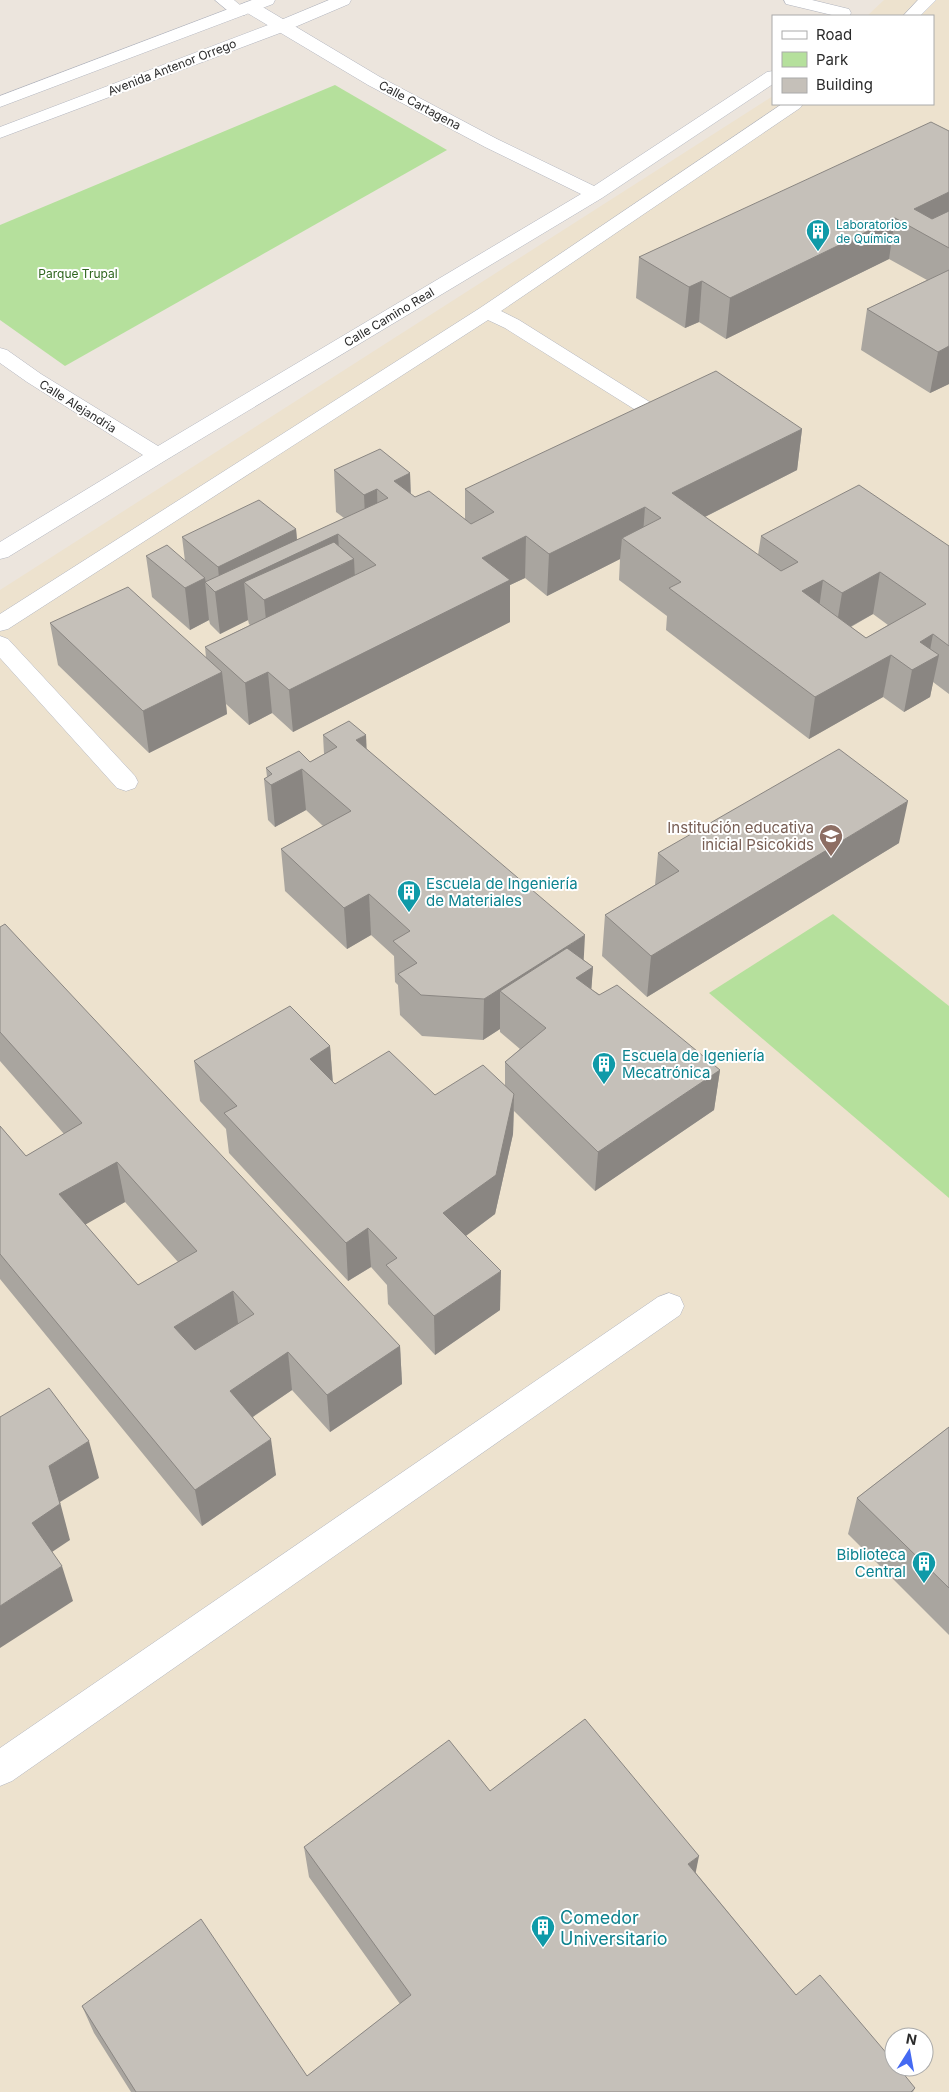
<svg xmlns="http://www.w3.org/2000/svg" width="949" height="2092" font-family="Inter,sans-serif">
	<rect width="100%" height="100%" fill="#ece5dd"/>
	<!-- education -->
	<path fill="#ede2ce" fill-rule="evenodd" d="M884 0H949V2092H0V590L773 96V104H933V16H867ZM894 2037H924V2067H894Z"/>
	<!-- green -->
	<g fill="#b5e09c">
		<path d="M335 85 447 150 65 366 0 320V225Z"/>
		<path d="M833 914 949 1006V1198L709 993Z"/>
	</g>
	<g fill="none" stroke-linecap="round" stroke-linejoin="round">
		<!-- service casing -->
		<g stroke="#b1b4be" stroke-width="1">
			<g id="service">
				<path d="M918 0H936L920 16H903Z"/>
				<path d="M782 104H803L800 108 501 311 519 320 664 411 667 415 664 419 657 421 650 419 505 328 488 320 8 629 0 631V614L480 308Z"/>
				<path d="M0 636 8 639 135 776 138 782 135 788 126 791 117 788 0 658Z"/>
				<path d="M669 1293 680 1297 684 1306 680 1315 12 1781 0 1786V1748L658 1297Z"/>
			</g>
		</g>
		<!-- pedestrian casing -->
		<g stroke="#b1b4be" stroke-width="1">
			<path id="pedestrian" d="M215 0H234L247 11 245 15H233Z"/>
		</g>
		<!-- minor casing -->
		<g stroke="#b1b4be" stroke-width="1">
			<g id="minor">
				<path d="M784 0H812L849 9 851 13 849 16H836L786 4Z"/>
				<path d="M250 2 256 3 380 77 497 139 594 186 767 72 773 71V84L602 198 166 460 8 557 0 559V542L143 455 27 382 0 363V348L7 350 41 374 158 446 581 194 485 147 368 85 244 11 242 7 244 3Z"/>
			</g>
		</g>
		<!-- tertiary casing -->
		<g stroke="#b1b4be" stroke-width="1">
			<g id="tertiary">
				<path d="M252 0H275L273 4 0 107V96Z"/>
				<path d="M329 0H351L349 4 288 30 0 138V127L276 22Z"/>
			</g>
		</g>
		<!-- service -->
		<use href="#service" fill="#fff" fill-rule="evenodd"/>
		<!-- pedestrian -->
		<use href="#pedestrian" fill="#fff" fill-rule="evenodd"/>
		<!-- minor -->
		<use href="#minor" fill="#fff" fill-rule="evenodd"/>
		<!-- tertiary -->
		<use href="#tertiary" fill="#fff" fill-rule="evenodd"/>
	</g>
	<!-- wall -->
	<g fill="#a9a59f" fill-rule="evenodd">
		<path d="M949 131V384L930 393 861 350 867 309 927 280 889 259 726 339 699 322 685 328 636 298 639 257Z"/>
		<path d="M802 429 797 470 705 517 758 555 761 536 949 546V694L933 682 930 697 904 712 883 697 809 739 666 630 667 616 619 580 620 559 547 596 525 578 510 585V622L293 732 272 713 249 725 226 704 227 714 149 753 58 665 50 623 206 657 205 647 250 625 249 624 248 620 220 634 210 624 209 620 190 630 152 597 146 556 185 561 182 537 296 529 297 540 344 518 336 512 334 470 410 473 411 494 415 497 465 519V489ZM873 614 888 625 866 638 851 627Z"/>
		<path d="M323 735 367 749 584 960 593 967 591 989 720 1070 714 1110 595 1191 514 1111 513 1134 495 1214 466 1236 500 1310 435 1355 388 1304 387 1285 371 1267 348 1281 229 1153 226 1129 200 1101 194 1061 330 1046 333 1082 335 1084 435 1095 505 1085V1062L520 1049 500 1032V1029L483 1040 422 1036 400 1015 398 985 395 982 394 956 371 935 347 949 285 891 281 849 323 826 306 810 275 827 268 820 264 779 267 777 266 768 310 762 324 754Z"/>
		<path d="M899 843 647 997 602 956 605 915 655 885 658 853Z"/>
		<path d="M0 927 400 1346 402 1384 330 1432 292 1390 253 1417 276 1475 202 1526 0 1279V1126L26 1156 64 1134 0 1061ZM125 1202 178 1262 138 1285 85 1224Z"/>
		<path d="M949 1427V1635L848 1534 857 1498Z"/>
		<path d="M490 1791 696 1873 796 1995 915 2088 913 2092H131L94 2033 82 2006 307 2076 400 2004 309 1877 304 1847Z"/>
	</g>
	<!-- shaded-wall -->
	<g fill="#8a8682">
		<path d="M949 192V229L914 209Z"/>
		<path d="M895 218 889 259 726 339 730 298Z"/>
		<path d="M702 281 699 322 685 328 689 287Z"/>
		<path d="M949 346V384L930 393 938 352Z"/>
		<path d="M802 429 797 470 669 535 672 493Z"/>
		<path d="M410 473 411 515 394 481Z"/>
		<path d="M377 489 378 531 366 536 364 495Z"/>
		<path d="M645 507 642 548 622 538 620 559 547 596 549 554Z"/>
		<path d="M296 529 298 553 338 534 340 566 354 559 356 601 268 641 264 600 244 582 248 620 220 634 215 592 220 589 218 567Z"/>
		<path d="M526 536 525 578 510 585V622L293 732 289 690 482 558Z"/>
		<path d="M880 572 873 614 835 635 842 593Z"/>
		<path d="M205 578 206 583 205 582 209 620 190 630 185 588Z"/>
		<path d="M823 580 817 622 802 591Z"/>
		<path d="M933 634 928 661 939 655 930 697 904 712 912 670 920 642Z"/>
		<path d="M891 655 883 697 809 739 815 697Z"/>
		<path d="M222 672 227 714 149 753 143 711Z"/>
		<path d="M268 672 272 713 249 725 245 683Z"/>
		<path d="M366 735 368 777 356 740Z"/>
		<path d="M302 769 306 810 275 827 271 785Z"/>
		<path d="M908 801 899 843 647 997 651 956Z"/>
		<path d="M369 894 371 935 347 949 344 908Z"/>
		<path d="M585 935 583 973 593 967 590 1008 500 991V1029L483 1040 484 999Z"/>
		<path d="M330 1046 333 1087 310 1059Z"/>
		<path d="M720 1070 714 1110 595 1191 598 1152Z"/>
		<path d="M514 1094 513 1134 495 1214 444 1252 443 1213Z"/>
		<path d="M117 1162 125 1202 69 1234 59 1194Z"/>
		<path d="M368 1228 371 1267 348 1281 346 1243Z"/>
		<path d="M501 1271 500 1310 435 1355 434 1316Z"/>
		<path d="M233 1291 239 1329 181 1365 174 1327Z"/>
		<path d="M400 1346 402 1384 330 1432 327 1395Z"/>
		<path d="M288 1352 292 1390 236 1428 230 1391Z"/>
		<path d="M271 1439 276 1475 202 1526 195 1490Z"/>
		<path d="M89 1441 99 1478 60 1502 70 1540 43 1558 32 1523 49 1466Z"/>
		<path d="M62 1566 73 1601 0 1648V1606Z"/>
		<path d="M699 1856 693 1886 688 1864Z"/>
	</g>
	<!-- building -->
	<g fill="#c5c0b9" stroke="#8a8682" fill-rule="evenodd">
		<path d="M931 122 949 131V192L914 209 932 219 949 211V248L895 218 730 298 702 281 689 287 639 257Z"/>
		<path d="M949 270V346L938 352 867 309Z"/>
		<path d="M716 371 802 429 672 493 781 571 798 562 761 536 859 485 949 546V646L933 634 920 642 939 655 912 670 891 655 815 697 669 588 681 582 622 538 661 518 645 507 549 554 526 536 482 558 510 580 289 690 268 672 245 683 205 647 376 565 338 534 215 592 205 582 388 498 377 489 364 495 334 470 380 449 410 473 394 481 415 497 429 491 471 524 494 512 465 489ZM880 572 926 604 866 638 802 591 823 580 842 593Z"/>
		<path d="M259 500 296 529 218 567 182 537Z"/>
		<path d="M334 542 354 559 264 600 244 582Z"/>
		<path d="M167 545 205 578 185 588 146 556Z"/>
		<path d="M128 587 222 672 143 711 50 623Z"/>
		<path d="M349 721 366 735 356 740 585 935 484 999 421 995 398 974 417 963 393 941 410 931 369 894 344 908 281 849 351 811 302 769 271 785 264 779 272 774 266 768 299 751 310 762 337 747 323 735Z"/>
		<path d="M839 749 908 801 651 956 605 915 679 871 658 853Z"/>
		<path d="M5 924 400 1346 327 1395 288 1352 230 1391 271 1439 195 1490 0 1254V1126L26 1156 82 1123 0 1032V927ZM117 1162 197 1251 138 1285 59 1194ZM233 1291 254 1314 195 1350 174 1327Z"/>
		<path d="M567 948 593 967 576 978 599 995 617 985 720 1070 598 1152 505 1062 546 1028 500 991Z"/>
		<path d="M290 1006 330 1046 310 1059 335 1084 389 1051 435 1095 483 1065 514 1094 496 1175 443 1213 501 1271 434 1316 386 1265 397 1258 368 1228 346 1243 224 1113 237 1106 194 1061Z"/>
		<path d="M49 1388 89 1441 49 1466 60 1504 32 1523 62 1566 0 1606V1417Z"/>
		<path d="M949 1427V1588L857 1498Z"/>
		<path d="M585 1719 699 1856 688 1864 796 1995 820 1975 894 2062V2067H898L915 2088 911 2092H136L82 2006 201 1919 307 2076 411 1995 304 1847 449 1740 490 1791Z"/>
	</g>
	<!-- icons -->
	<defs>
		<g id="building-pin" transform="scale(1.25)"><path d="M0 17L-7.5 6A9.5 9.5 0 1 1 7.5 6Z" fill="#0f9aa8" stroke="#fff"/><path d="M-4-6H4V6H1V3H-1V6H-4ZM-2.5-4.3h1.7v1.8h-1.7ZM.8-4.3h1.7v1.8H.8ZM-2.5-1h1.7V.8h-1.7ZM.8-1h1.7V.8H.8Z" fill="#fff"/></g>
		<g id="school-pin" transform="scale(1.25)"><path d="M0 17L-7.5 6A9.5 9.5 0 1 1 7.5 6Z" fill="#8d6e63" stroke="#fff"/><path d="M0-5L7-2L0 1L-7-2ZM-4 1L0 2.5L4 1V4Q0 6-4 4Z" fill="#fff"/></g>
	</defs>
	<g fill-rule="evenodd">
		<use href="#building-pin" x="818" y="231"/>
		<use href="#school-pin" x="831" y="836"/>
		<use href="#building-pin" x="409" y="892"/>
		<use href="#building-pin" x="604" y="1064"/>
		<use href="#building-pin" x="924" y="1563"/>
		<use href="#building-pin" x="543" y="1927"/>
	</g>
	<g text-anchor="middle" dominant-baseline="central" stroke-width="4" stroke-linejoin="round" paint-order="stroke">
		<!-- far-street labels -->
		<g font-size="12" fill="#2b2b2b" stroke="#fff">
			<text transform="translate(172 67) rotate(-21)">Avenida Antenor Orrego</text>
			<text transform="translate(420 105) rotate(28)">Calle Cartagena</text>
			<text transform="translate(389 317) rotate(-31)">Calle Camino Real</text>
			<text transform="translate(78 406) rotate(32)">Calle Alejandria</text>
		</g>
		<!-- far-culture labels -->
		<g font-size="12" fill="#0d838f" stroke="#fff" text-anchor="start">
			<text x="836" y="224">Laboratorios<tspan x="836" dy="14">de Química</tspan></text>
		</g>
		<!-- far-park labels -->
		<g font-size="12" fill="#2e651e" stroke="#fff">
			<text x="78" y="273">Parque Trupal</text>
		</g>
		<!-- education labels -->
		<g font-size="15" fill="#785e54" stroke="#fff" text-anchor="end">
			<text x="814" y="827">Institución educativa<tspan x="814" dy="17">inicial Psicokids</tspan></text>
		</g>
		<!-- culture labels -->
		<g font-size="15" fill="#0d838f" stroke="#fff" text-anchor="start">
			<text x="426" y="883">Escuela de Ingeniería<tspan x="426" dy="17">de Materiales</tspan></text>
			<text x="622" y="1055">Escuela de Igeniería<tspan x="622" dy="17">Mecatrónica</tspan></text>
			<text x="906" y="1554" text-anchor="end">Biblioteca<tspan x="906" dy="17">Central</tspan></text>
		</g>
		<!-- near-culture labels -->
		<g font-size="18" fill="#0d838f" stroke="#fff" text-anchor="start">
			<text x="560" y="1917">Comedor<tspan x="560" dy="21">Universitario</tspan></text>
		</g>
	</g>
	<!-- legend -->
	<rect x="772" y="15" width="162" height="90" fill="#ffffff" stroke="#aaaaaa"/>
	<rect x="782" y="31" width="25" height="8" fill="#ffffff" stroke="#aaaaaa"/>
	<text x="816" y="40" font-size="15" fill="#2b2b2b">Road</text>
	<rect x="782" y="52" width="25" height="15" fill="#b5e09c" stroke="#aaaaaa"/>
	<text x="816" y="65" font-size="15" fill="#2b2b2b">Park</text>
	<rect x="782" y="78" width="25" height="15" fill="#c5c0b9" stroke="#aaaaaa"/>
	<text x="816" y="90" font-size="15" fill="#2b2b2b">Building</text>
	<!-- north arrow -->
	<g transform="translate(909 2052) rotate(11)"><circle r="24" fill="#ffffff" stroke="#aaaaaa"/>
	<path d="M0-4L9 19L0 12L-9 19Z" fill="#456af2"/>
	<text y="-8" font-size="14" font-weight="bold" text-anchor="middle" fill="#2b2b2b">N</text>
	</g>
</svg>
